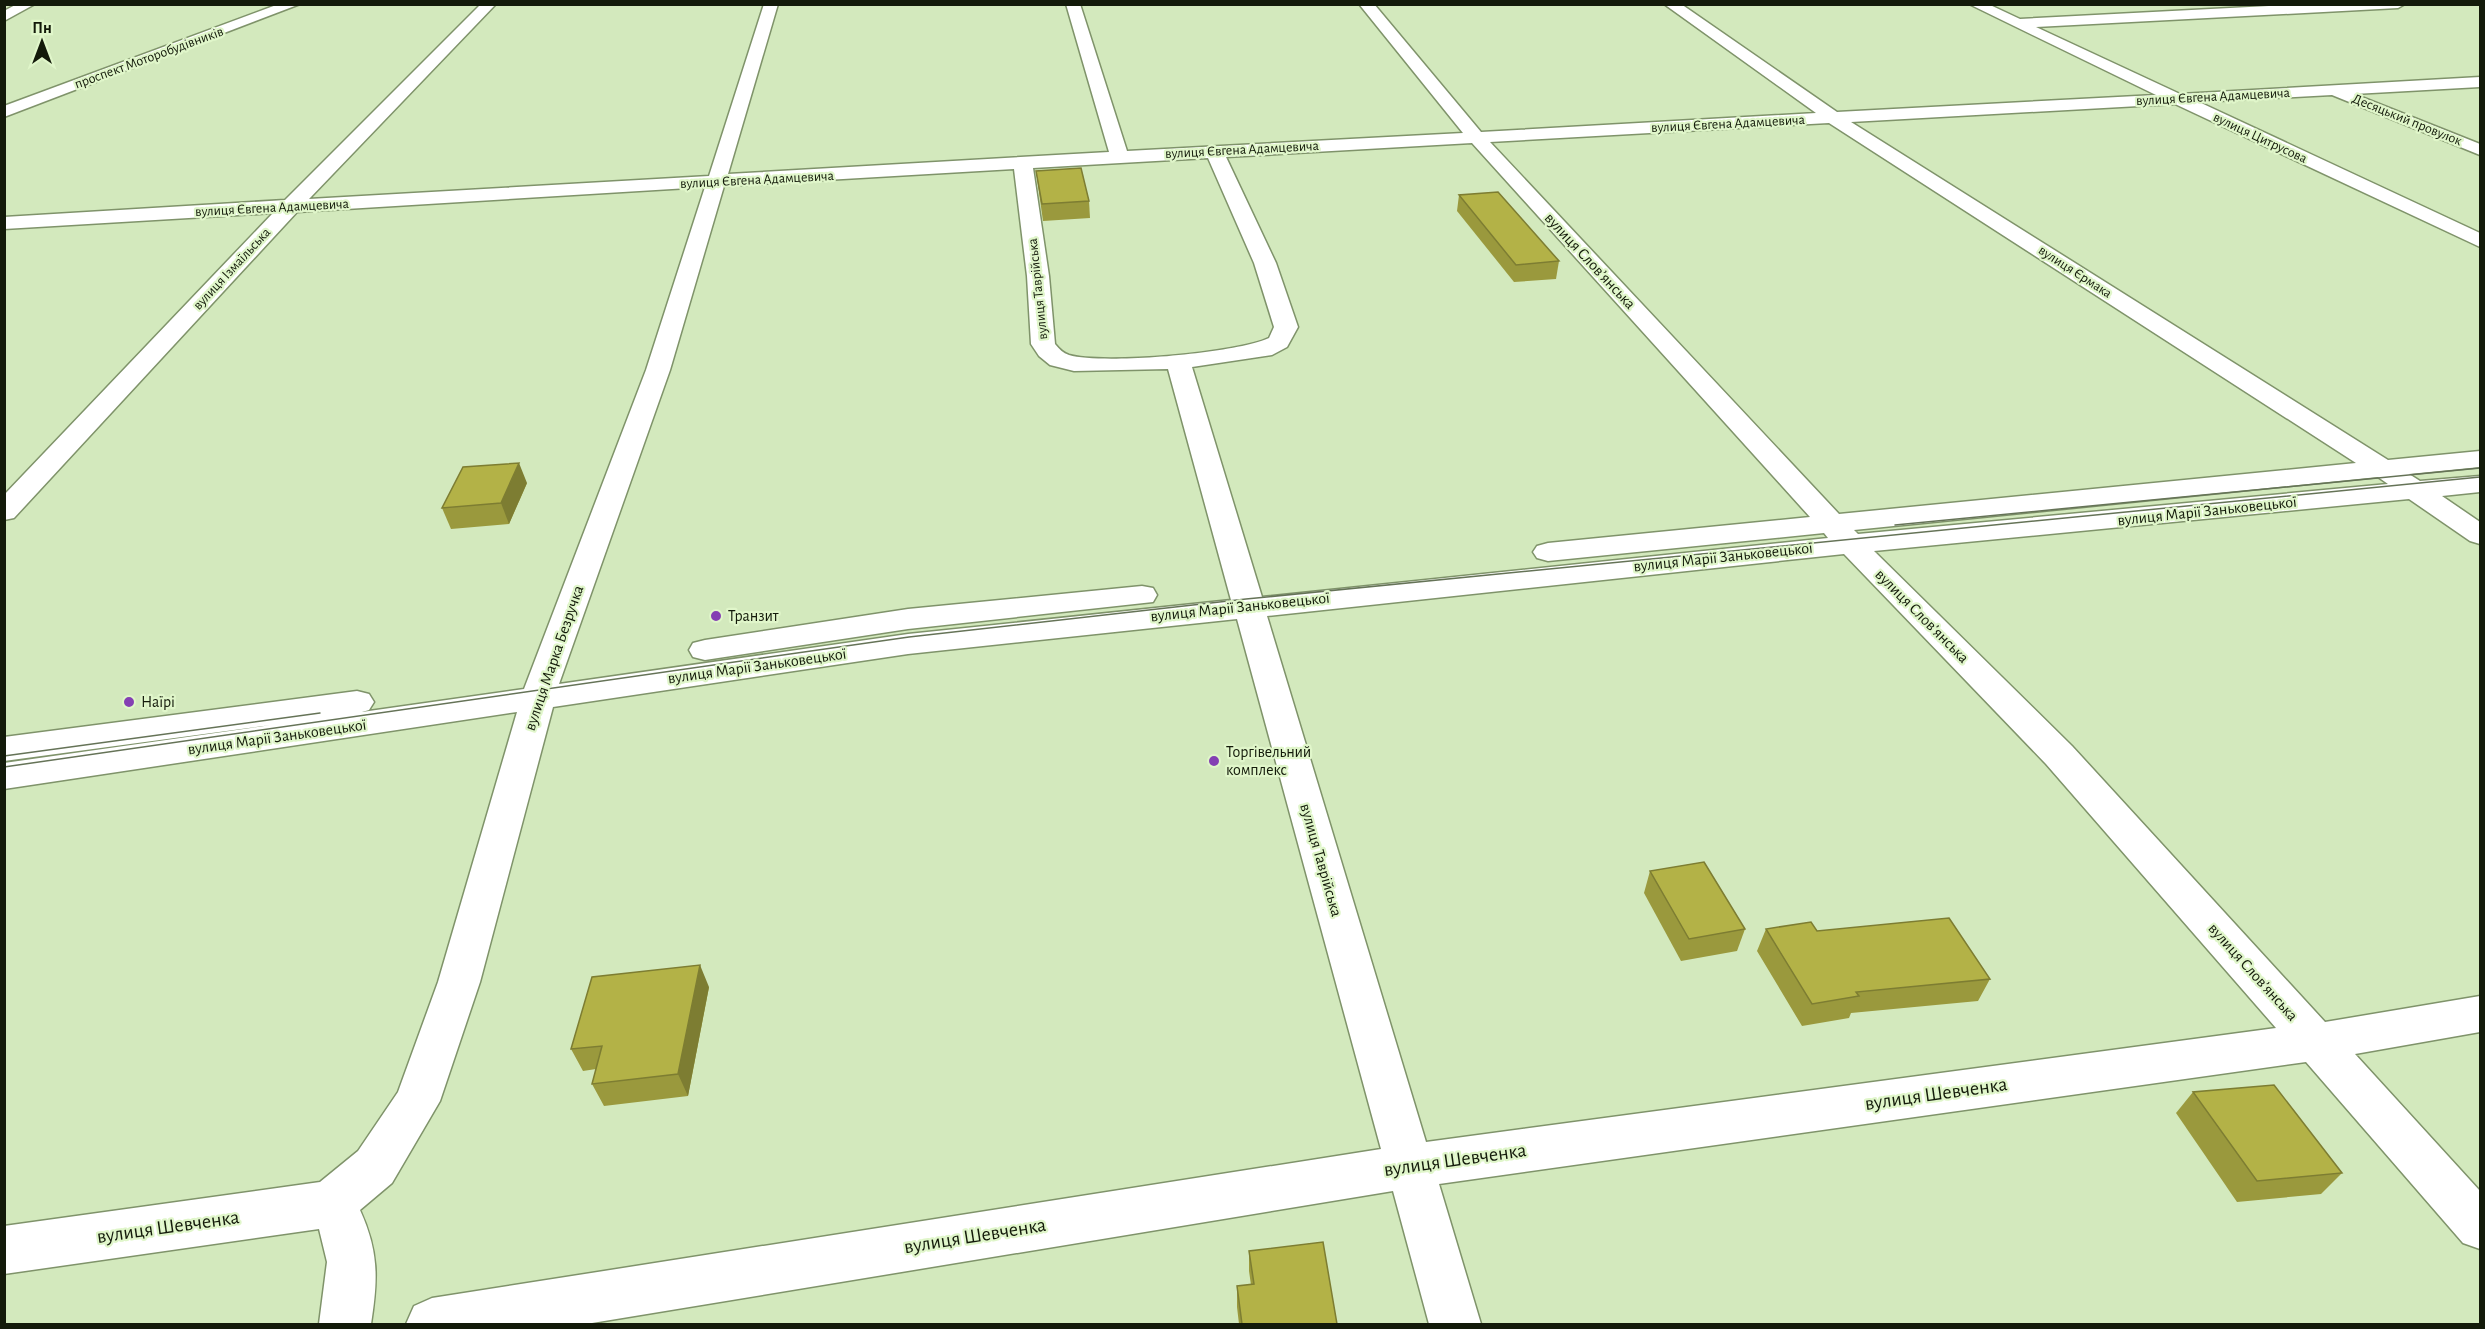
<svg xmlns="http://www.w3.org/2000/svg" width="2485" height="1329" font-family="'Alegreya Sans',sans-serif">
	<rect width="100%" height="100%" fill="#d3e9bd"/>
	<g fill="none" stroke-linecap="round" stroke-linejoin="round">
		<!-- minor casing -->
		<g stroke="#7f936a" stroke-width="3">
			<g id="minor">
				<path d="M17 4H35L4 21V11Z"/>
				<path d="M481 4H496L309 199 709 176 764 4H778L728 174 1109 152 1066 4H1080L1127 151 1463 133 1359 4H1374L1481 132 1816 113 1664 4H1681L1837 112 2156 95 1969 4H1988L2020 19 2305 4H2405L2398 8 2036 27 2180 94 2480 77V87L2354 94 2480 144V155L2332 95 2199 102 2480 233V247L2175 104 1851 122 2388 460 2480 451V467L2409 474 2420 481 2480 476V492L2442 496 2480 522V544L2470 541 2409 499 1874 551 2072 746 2325 1022 2480 996V1032L2355 1054 2480 1191V1249L2463 1243 2306 1062 1439 1184 1481 1324H1429L1393 1191 586 1324H406L414 1306 432 1298 1381 1149 1237 619 908 654 553 707 480 982 440 1101 392 1183 360 1210C379 1252 378 1279 371 1324H319L327 1262 319 1229 4 1274V1226L320 1182 358 1151 398 1092 438 982 517 712 4 789V763L271 725 4 761V737L357 691 369 694 374 702 369 710 362 712 524 689 646 370 705 187 297 212 14 518 4 520V495L273 213 4 229V217L285 200ZM1829 123 2356 463 1839 514 1490 142ZM1472 143 1810 517 1548 543 1537 546 1533 552 1537 558 1548 561 1824 533 1828 538 1262 597 1192 367 1272 355 1287 347 1298 327 1276 263 1226 157ZM1208 158 1254 263 1274 327 1269 338C1238 353 1103 365 1069 355 1063 353 1059 349 1055 344L1049 276 1033 168ZM1014 169 1027 276 1031 344 1039 356 1050 365 1074 371 1168 369 1231 600 908 634 559 684 670 370 724 186ZM2378 477 2388 484 1858 534 1854 530ZM1844 554 2046 764 2276 1028 1426 1142 1267 616Z"/>
				<path d="M1142 586 1153 588 1157 595 1153 602 908 629 705 660 693 657 689 650 693 643 705 640 908 609Z"/>
			</g>
		</g>
		<!-- major casing -->
		<g stroke="#7f936a" stroke-width="3">
			<path id="major" d="M279 4H300L4 117V106Z"/>
		</g>
		<!-- minor -->
		<use href="#minor" fill="#fff" fill-rule="evenodd"/>
		<!-- major -->
		<use href="#major" fill="#fff" fill-rule="evenodd"/>
		<!-- tram -->
		<g stroke="#657357" stroke-width="1.5">
			<path d="M1895 525 2480 468"/>
			<path d="M4 756 320 713"/>
			<path d="M4 767 909 637 1246 599 2480 477"/>
		</g>
	</g>
	<!-- wall -->
	<g fill="#9a993d">
		<path d="M1036 171 1089 201 1090 218 1043 221Z"/>
		<path d="M1459 195 1559 261 1556 279 1514 282 1457 211Z"/>
		<path d="M527 483 509 524 451 529 442 508Z"/>
		<path d="M1650 871 1745 929 1737 951 1681 961 1644 893Z"/>
		<path d="M1766 929 1817 931 1990 979 1978 1001 1851 1013 1849 1018 1802 1026 1757 951Z"/>
		<path d="M709 987 688 1096 604 1106 592 1084 596 1069 583 1071 571 1049Z"/>
		<path d="M2193 1092 2342 1173 2321 1194 2237 1202 2176 1113Z"/>
		<path d="M1249 1251 1337 1324H1239L1237 1307V1286L1251 1285 1249 1271Z"/>
	</g>
	<!-- shaded-wall -->
	<g fill="#7d7d32">
		<path d="M519 463 527 483 509 524 501 503Z"/>
		<path d="M700 965 709 987 688 1096 678 1074Z"/>
	</g>
	<!-- building -->
	<g fill="#b3b247" stroke="#7d7d32" stroke-width="1.5">
		<path d="M1081 168 1089 201 1042 204 1036 171Z"/>
		<path d="M1498 192 1559 261 1516 265 1459 195Z"/>
		<path d="M519 463 501 503 442 508 463 467Z"/>
		<path d="M1704 862 1745 929 1689 939 1650 871Z"/>
		<path d="M1949 918 1990 979 1856 992 1859 996 1812 1004 1766 929 1811 922 1817 931Z"/>
		<path d="M700 965 678 1074 592 1084 602 1046 571 1049 592 977Z"/>
		<path d="M2274 1085 2342 1173 2257 1181 2193 1092Z"/>
		<path d="M1323 1242 1337 1324H1242L1237 1286 1254 1284 1249 1251Z"/>
	</g>
	<!-- markers -->
	<g fill="#843fb3" stroke="#e0f6ca" stroke-width="2">
		<circle cx="716" cy="616" r="6"/>
		<circle cx="129" cy="702" r="6"/>
		<circle cx="1214" cy="761" r="6"/>
	</g>
	<g text-anchor="middle" dominant-baseline="central" stroke-width="4.5" stroke-linejoin="round" paint-order="stroke">
		<!-- far-street labels -->
		<g font-size="14" fill="#131a0a" stroke="#e0f6ca">
			<text transform="translate(149 58) rotate(-20)">проспект Моторобудівників</text>
			<text transform="translate(2213 97) rotate(-3)">вулиця Євгена Адамцевича</text>
			<text transform="translate(2407 120) rotate(22)">Десяцький провулок</text>
			<text transform="translate(1728 124) rotate(-3)">вулиця Євгена Адамцевича</text>
			<text transform="translate(2260 138) rotate(25)">вулиця Цитрусова</text>
			<text transform="translate(1242 150) rotate(-3)">вулиця Євгена Адамцевича</text>
			<text transform="translate(757 180) rotate(-3)">вулиця Євгена Адамцевича</text>
			<text transform="translate(272 208) rotate(-3)">вулиця Євгена Адамцевича</text>
			<text transform="translate(232 269) rotate(-47)">вулиця Ізмаїльська</text>
			<text transform="translate(2075 272) rotate(33)">вулиця Єрмака</text>
			<text transform="translate(1038 289) rotate(-96)">вулиця Таврійська</text>
		</g>
		<!-- street labels -->
		<g font-size="16" fill="#131a0a" stroke="#e0f6ca">
			<text transform="translate(1590 261) rotate(47)">вулиця Слов’янська</text>
			<text transform="translate(2207 511) rotate(-6)">вулиця Марії Заньковецької</text>
			<text transform="translate(1723 557) rotate(-6)">вулиця Марії Заньковецької</text>
			<text transform="translate(1240 607) rotate(-6)">вулиця Марії Заньковецької</text>
			<text transform="translate(1922 616) rotate(45)">вулиця Слов’янська</text>
			<text transform="translate(554 658) rotate(-71)">вулиця Марка Безручка</text>
			<text transform="translate(757 666) rotate(-8)">вулиця Марії Заньковецької</text>
			<text transform="translate(277 737) rotate(-8)">вулиця Марії Заньковецької</text>
			<text transform="translate(1321 860) rotate(74)">вулиця Таврійська</text>
			<text transform="translate(2253 972) rotate(48)">вулиця Слов’янська</text>
		</g>
		<!-- poi labels -->
		<g font-size="16" fill="#131a0a" stroke="#e0f6ca" text-anchor="start">
			<text x="728" y="616">Транзит</text>
			<text x="141" y="702">Наїрі</text>
			<text x="1226" y="752">Торгівельний<tspan x="1226" dy="18">комплекс</tspan></text>
		</g>
		<!-- near-street labels -->
		<g font-size="20" fill="#131a0a" stroke="#e0f6ca">
			<text transform="translate(1936 1094) rotate(-8)">вулиця Шевченка</text>
			<text transform="translate(1455 1160) rotate(-8)">вулиця Шевченка</text>
			<text transform="translate(168 1227) rotate(-8)">вулиця Шевченка</text>
			<text transform="translate(975 1236) rotate(-9)">вулиця Шевченка</text>
		</g>
	</g>
	<!-- border -->
	<rect width="2485" height="1329" fill="none" stroke="#131a0a" stroke-width="12"/>
	<!-- north arrow -->
	<g transform="translate(42 42)" stroke="#e0f6ca" stroke-width="4.5" paint-order="stroke">
	<path d="M0-4.5L10 22L0 15L-10 22Z" fill="#131a0a"/>
	<text y="-9" font-size="16" font-weight="bold" text-anchor="middle" fill="#131a0a">Пн</text>
	</g>
</svg>
